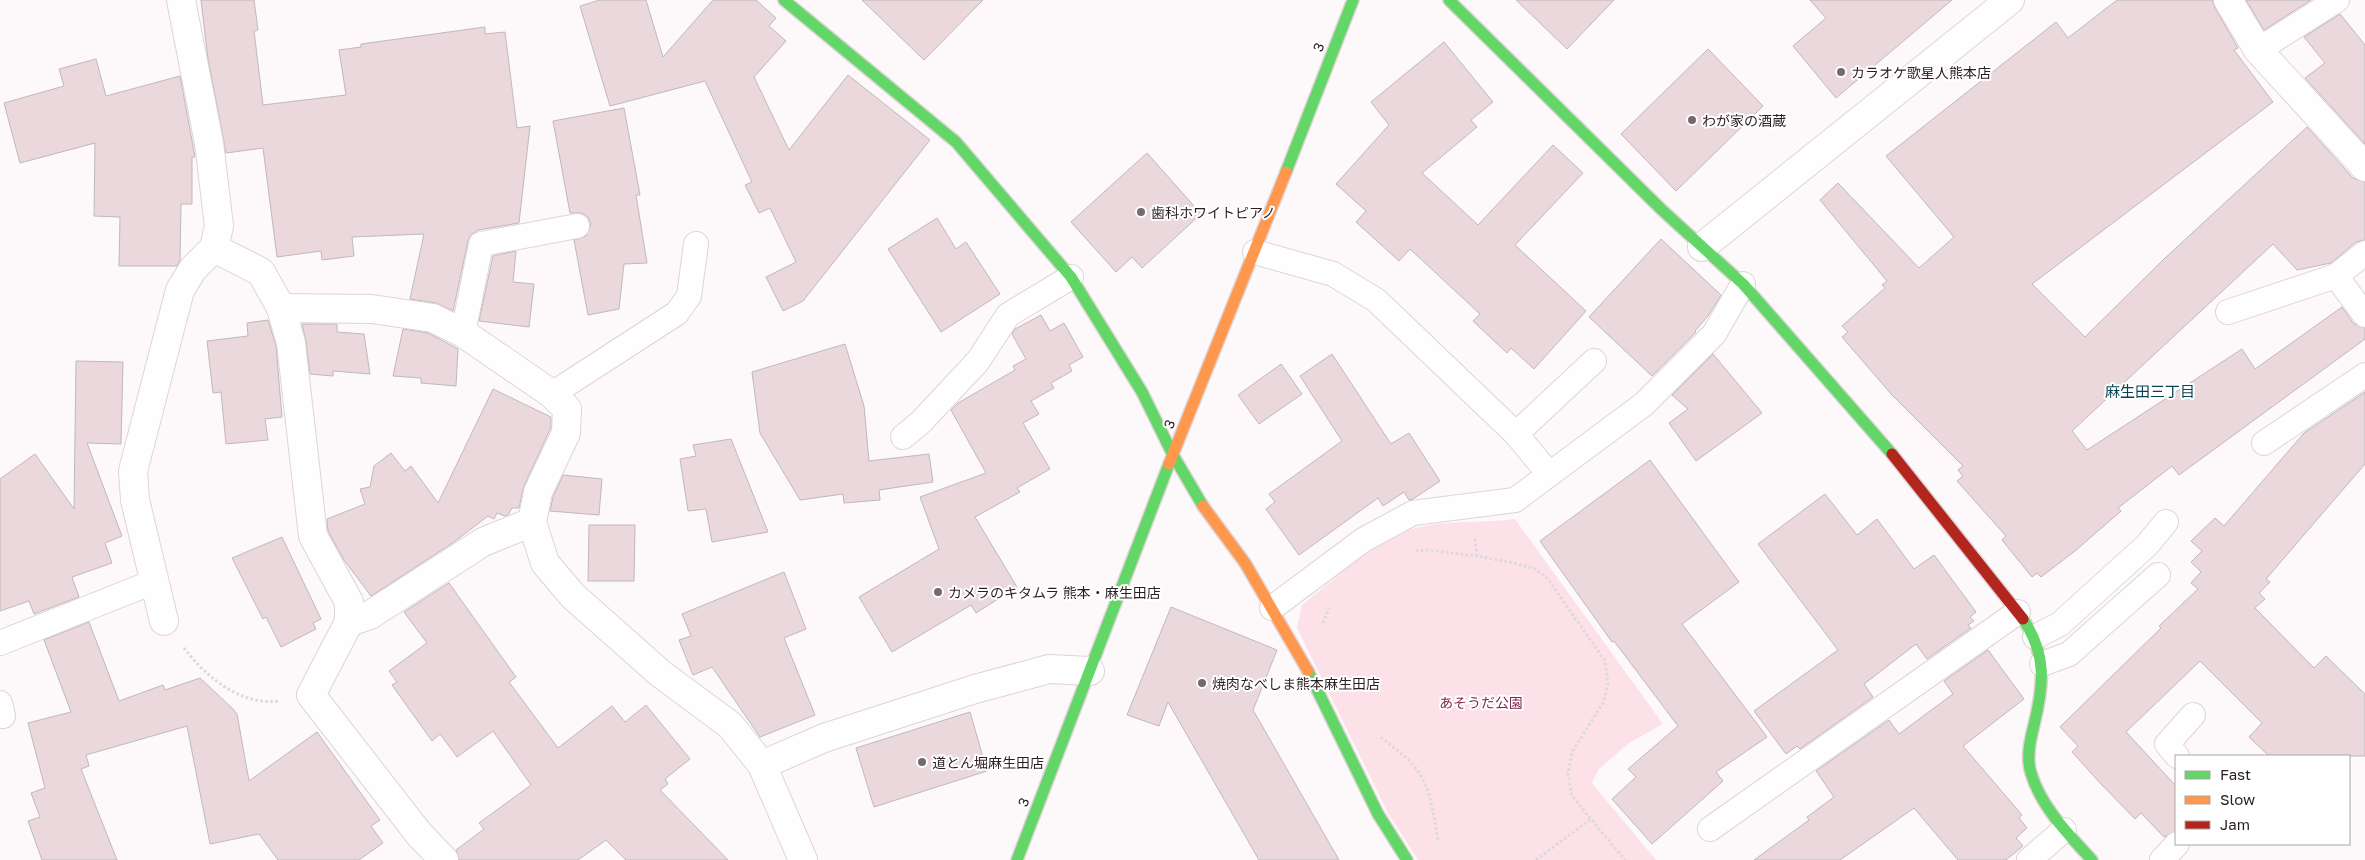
<svg xmlns="http://www.w3.org/2000/svg" width="2365" height="860" font-family="'Golos Text','Noto Sans JP',sans-serif">
	<rect width="100%" height="100%" fill="#fdf8f9"/>
	<!-- green -->
	<path fill="#fde1e8" d="M1515 519 1663 724 1629 743 1599 769 1592 783 1656 860H1418L1388 813 1297 628 1302 605C1333 581 1375 540 1412 529 1446 519 1481 524 1515 519Z"/>
	<!-- building -->
	<g fill="#ead8dd" stroke="#c0b8ba">
		<path d="M201 0H254L258 30 254 31 263 105 346 95 339 50 361 47V44L485 27V34L505 32 517 128 530 126 519 223 478 230 471 235 468 241 453 311 436 303 410 299 424 234 352 237 354 256 322 260 321 251 277 257 263 148 226 153 208 59Z"/>
		<path d="M600 0H646L663 57 713 0H756L776 18 769 26 786 41 754 77 789 150 848 75 930 140 803 301 783 311 766 277 796 262 770 208 759 213 745 185 752 182 705 81 610 106 580 6Z"/>
		<path d="M862 0H983L924 60Z"/>
		<path d="M1516 0H1614L1567 49Z"/>
		<path d="M1810 0H1952L1836 98 1793 46 1826 18Z"/>
		<path d="M2117 0H2212L2215 8 2238 48 2234 50 2273 102 2032 284 2085 337 2164 259 2307 127 2353 178 2365 182V240L2356 242 2331 263 2297 270 2273 244 2072 431 2087 450 2242 349 2255 369 2342 307 2354 324 2365 328V339L2179 475 2172 466 2118 508 2121 511 2075 551 2041 577 2037 573 2032 577 2002 540 2006 536 1957 481 1963 476 1958 470 1963 466 1892 395 1842 337 1848 332 1842 326 1885 288 1882 285 1887 281 1820 200 1838 183 1919 268 1954 237 1886 156 2056 22 2068 38Z"/>
		<path d="M2246 0H2311L2264 30Z"/>
		<path d="M2340 14 2365 45V144L2305 78 2325 63 2304 37Z"/>
		<path d="M1444 42 1493 102 1471 120 1477 127 1422 173 1478 225 1553 145 1583 173 1515 245 1586 311 1534 369 1511 348 1507 353 1473 321 1480 314 1410 249 1399 261 1356 222 1366 211 1336 184 1389 125 1371 102Z"/>
		<path d="M1708 49 1763 106 1676 191 1621 134Z"/>
		<path d="M96 59 106 96 180 76 195 157H192V204H181L180 260 177 266H119L120 217 94 216 95 143 20 163 4 103 64 86 59 69Z"/>
		<path d="M624 108 640 195H636L647 263 624 264 619 309 588 315 574 240 586 236 591 224 588 217 582 213H570L553 121Z"/>
		<path d="M1147 153 1201 214 1142 268 1132 257 1116 272 1071 222Z"/>
		<path d="M937 218 956 249 966 242 1000 294 941 332 888 249Z"/>
		<path d="M1661 239 1721 295 1708 316 1695 331 1696 332 1652 376 1589 317Z"/>
		<path d="M516 251 513 282 534 284 529 327 479 321 493 256Z"/>
		<path d="M1041 315 1050 331 1064 323 1083 357 1069 365 1072 371 1051 383 1054 388 1031 401 1039 414 1023 423 1050 469 1017 488 1020 492 975 517 1017 587 976 613 971 605 892 652 859 597 939 549 920 497 986 473 951 410 958 403 1015 370 1013 366 1026 359 1012 334 1015 329Z"/>
		<path d="M268 320 276 346 282 417 265 419 268 440 226 444 221 392 213 393 207 341 248 336 247 323Z"/>
		<path d="M302 324H337V332L364 334 370 374 333 371V376L310 374 306 341Z"/>
		<path d="M403 329 428 333 458 349 456 386 421 383V378L393 376Z"/>
		<path d="M845 344 864 406 869 461 929 454 933 482 879 490 880 500 844 503 843 494 800 500 760 433 752 372Z"/>
		<path d="M1332 354 1391 444 1409 433 1440 481 1413 499 1409 500 1404 492 1383 506 1378 498 1299 555 1266 509 1275 502 1269 494 1342 441 1300 376Z"/>
		<path d="M1713 354 1762 413 1696 461 1669 423 1688 409 1672 395Z"/>
		<path d="M76 361 123 362 121 444 87 443 122 536 105 543 112 563 72 577 79 597 34 614 29 601 0 611V479L35 454 74 509Z"/>
		<path d="M1281 364 1302 394 1259 424 1238 395Z"/>
		<path d="M493 389 551 417V427L524 486 519 508H512L508 515 505 516 497 513 494 519 488 516 454 542 371 596 344 560 328 531 327 519 365 504 360 489 370 487 374 466 391 453 405 471 411 466 438 503Z"/>
		<path d="M2365 392V464L2266 579 2270 582 2259 593 2265 599 2255 608 2314 668 2326 656 2365 694V756H2269L2249 737 2262 723 2200 661 2126 732 2176 786V831L2164 837 2141 813 2135 819 2101 784 2072 752 2078 746 2060 727 2161 628 2159 626 2198 589 2191 583 2201 572 2191 562 2202 551 2191 541 2215 518 2224 526 2304 433Z"/>
		<path d="M731 439 768 532 712 542 706 509 688 511 680 459 696 456 693 445Z"/>
		<path d="M1650 460 1739 582 1682 624 1767 737 1716 772 1723 781 1652 844 1612 799 1636 777 1628 769 1678 726 1614 641 1612 642 1540 541Z"/>
		<path d="M563 475 602 479 599 515 550 511 553 497Z"/>
		<path d="M1825 494 1857 535 1877 519 1914 569 1934 555 1976 612 1970 617 1974 621 1968 625 1971 628 1927 659 1916 644 1864 684 1873 697 1800 749 1797 746 1786 754 1754 711 1838 650 1758 544Z"/>
		<path d="M589 525H635L634 581H588Z"/>
		<path d="M282 537 321 619 313 623 316 629 281 647 266 617 263 619 232 558Z"/>
		<path d="M784 572 806 629 784 638 815 715 760 737 712 667 693 675 679 640 691 636 682 614Z"/>
		<path d="M449 583 516 677 509 682 558 748 612 706 625 722 646 705 690 759 665 779 668 784 660 790 728 860H626L606 840 578 860H459L456 850 484 829 479 823 531 785 493 731 457 757 440 734 432 741 392 685 397 682 389 671 427 643 404 612Z"/>
		<path d="M1171 607 1277 650 1253 710 1339 860H1259L1168 702 1159 726 1127 715Z"/>
		<path d="M89 622 119 701 163 685 165 690 200 678 233 709 237 714 249 781 317 732 380 820 371 826 383 843 359 860H278L259 834 210 844 187 726 86 755 89 766 81 769 117 860H42L28 821 40 817 31 793 45 788 28 723 71 712 44 640Z"/>
		<path d="M1988 650 2024 699 1963 746 2022 815 2019 818 2027 828 2016 838 2023 846 2006 860H1958L1914 808 1840 860H1754L1809 820 1807 817 1834 797 1816 771 1889 720 1899 734 1953 694 1944 681Z"/>
		<path d="M970 712 987 771 874 807 856 748Z"/>
	</g>
	<g fill="none" stroke-linecap="round" stroke-linejoin="round">
		<!-- lane casing -->
		<g stroke="#ded4d6" stroke-width="26">
			<g id="lane">
				<path d="M2258 50 2337 0"/>
				<path d="M1255 252 1333 274 1376 300 1516 434 1594 361"/>
				<path d="M2336 276 2365 253"/>
				<path d="M2228 312 2336 276 2365 315"/>
				<path d="M463 333 481 244 577 226"/>
				<path d="M552 394 677 313 689 296 696 244"/>
				<path d="M1516 434 1549 474"/>
				<path d="M903 437 921 422 978 361 1008 315 1071 277"/>
				<path d="M2264 443 2365 375"/>
				<path d="M1272 608 1363 540 1413 513 1515 500 1644 404 1714 334 1743 284"/>
				<path d="M2035 637 2060 624 2147 545 2166 522"/>
				<path d="M0 643 153 582"/>
				<path d="M2042 664 2069 654 2158 575"/>
				<path d="M0 703 3 716"/>
				<path d="M2177 756 2167 744 2193 715"/>
				<path d="M1710 829 2018 612"/>
				<path d="M2029 860 2064 830"/>
				<path d="M2162 860 2177 844"/>
			</g>
		</g>
		<!-- street casing -->
		<g stroke="#ded4d6" stroke-width="30">
			<g id="street">
				<path d="M2228 0 2258 50 2365 167"/>
				<path d="M1702 247 2010 0"/>
				<path d="M214 248 261 272 281 308 291 343 313 536 349 602V622L311 695 419 834 444 860"/>
				<path d="M281 308 372 309 433 318 463 333 552 394 567 409 566 433 538 492 532 522 545 563 573 596 661 674 730 725 762 765 803 860"/>
				<path d="M164 621 135 500 133 471 180 290 193 269 214 248 219 226 209 143 181 0"/>
				<path d="M349 622 370 615 483 542 532 522"/>
				<path d="M762 765 824 738 975 689 1049 669 1090 671"/>
			</g>
		</g>
		<!-- fast casing -->
		<g stroke="#ded4d6" stroke-width="14">
			<g id="fast">
				<path d="M784 0 956 142 1071 277 1142 392 1173 455 1203 506"/>
				<path d="M1449 0 1662 210 1743 284 1892 454"/>
				<path d="M1286 172 1353 0"/>
				<path d="M2023 619C2047 655 2044 684 2034 725 2030 740 2026 758 2031 773 2041 807 2069 835 2092 860"/>
				<path d="M1308 671 1378 814 1407 860"/>
				<path d="M1017 860 1169 464"/>
			</g>
		</g>
		<!-- slow casing -->
		<g stroke="#ded4d6" stroke-width="14">
			<g id="slow">
				<path d="M1169 464 1286 172"/>
				<path d="M1203 506 1245 563 1308 671"/>
			</g>
		</g>
		<!-- jam casing -->
		<g stroke="#ded4d6" stroke-width="14">
			<path id="jam" d="M1892 454 2023 619"/>
		</g>
		<!-- path -->
		<g stroke="#dcd9da" stroke-width="3" stroke-dasharray="2.5 2.5" stroke-linecap="butt">
			<path d="M1475 539 1477 556 1514 563 1535 569 1548 579 1605 661 1608 684 1603 703 1572 752 1568 774 1572 796 1625 860"/>
			<path d="M1416 551 1427 550 1477 556"/>
			<path d="M1323 623 1329 608"/>
			<path d="M184 648C206 677 241 706 279 701"/>
			<path d="M1381 737C1391 746 1405 755 1414 766 1432 788 1433 813 1438 840"/>
			<path d="M1536 860 1591 819"/>
		</g>
		<!-- lane -->
		<use href="#lane" stroke="#fffefe" stroke-width="24"/>
		<!-- street -->
		<use href="#street" stroke="#fffefe" stroke-width="28"/>
		<!-- fast -->
		<use href="#fast" stroke="#63d668" stroke-width="11"/>
		<!-- slow -->
		<use href="#slow" stroke="#ff974d" stroke-width="11"/>
		<!-- jam -->
		<use href="#jam" stroke="#b3261e" stroke-width="11"/>
	</g>
	<!-- markers -->
	<g fill="#746a6d" stroke="#fff" stroke-width="2">
		<circle cx="1841" cy="72" r="5"/>
		<circle cx="1692" cy="120" r="5"/>
		<circle cx="1141" cy="212" r="5"/>
		<circle cx="938" cy="592" r="5"/>
		<circle cx="1202" cy="683" r="5"/>
		<circle cx="922" cy="762" r="5"/>
	</g>
	<g text-anchor="middle" dominant-baseline="central" stroke-width="4" stroke-linejoin="round" paint-order="stroke">
		<!-- street labels -->
		<g font-size="14" fill="#2b1e22" stroke="#fff">
			<text transform="translate(1318 47) rotate(-69)">3</text>
			<text transform="translate(1169 424) rotate(-68)">3</text>
			<text transform="translate(1023 802) rotate(-69)">3</text>
		</g>
		<!-- poi labels -->
		<g font-size="14" fill="#2b1e22" stroke="#fff" text-anchor="start">
			<text x="1851" y="72">カラオケ歌星人熊本店</text>
			<text x="1702" y="120">わが家の酒蔵</text>
			<text x="1151" y="212">歯科ホワイトピアノ</text>
			<text x="948" y="592">カメラのキタムラ 熊本・麻生田店</text>
			<text x="1212" y="683">焼肉なべしま熊本麻生田店</text>
			<text x="932" y="762">道とん堀麻生田店</text>
		</g>
		<!-- park labels -->
		<g font-size="14" fill="#86284e" stroke="#fff">
			<text x="1481" y="702">あそうだ公園</text>
		</g>
		<!-- neighbourhood labels -->
		<g font-size="15" fill="#084351" stroke="#fff">
			<text x="2150" y="391">麻生田三丁目</text>
		</g>
	</g>
	<!-- legend -->
	<rect x="2175" y="755" width="175" height="90" fill="#ffffff" stroke="#aaa5a7"/>
	<rect x="2185" y="771" width="25" height="8" fill="#63d668" stroke="#aaa5a7"/>
	<text x="2220" y="780" font-size="15" fill="#2b1e22">Fast</text>
	<rect x="2185" y="796" width="25" height="8" fill="#ff974d" stroke="#aaa5a7"/>
	<text x="2220" y="805" font-size="15" fill="#2b1e22">Slow</text>
	<rect x="2185" y="821" width="25" height="8" fill="#b3261e" stroke="#aaa5a7"/>
	<text x="2220" y="830" font-size="15" fill="#2b1e22">Jam</text>
</svg>
